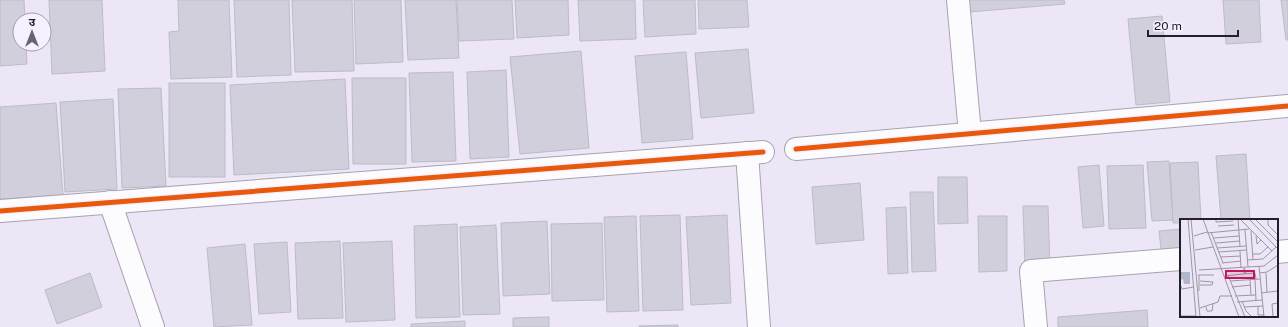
<svg xmlns="http://www.w3.org/2000/svg" width="1288" height="327" font-family="'Public Sans','Noto Sans Devanagari',sans-serif">
	<rect width="100%" height="100%" fill="#ece6f6"/>
	<!-- building -->
	<g fill="#d2cfdd" stroke="#bebbc8">
		<path d="M0 0H24L25 20H20V44H26L27 64 0 66Z"/>
		<path d="M49 0H102L105 71 52 74Z"/>
		<path d="M178 0H229L232 77 171 79 169 32 179 31Z"/>
		<path d="M234 0H289L291 75 237 77Z"/>
		<path d="M292 0H352L354 71 295 72Z"/>
		<path d="M354 0H401L403 62 356 64Z"/>
		<path d="M405 0H456L459 58 408 60Z"/>
		<path d="M457 0H512L514 39 459 41Z"/>
		<path d="M515 0H568L569 35 517 38Z"/>
		<path d="M578 0H635L636 39 580 41Z"/>
		<path d="M643 0H695L696 34 645 37Z"/>
		<path d="M698 0H747L749 27 699 29Z"/>
		<path d="M968 0H1064L1065 4 969 12Z"/>
		<path d="M1223 0H1259L1261 42 1226 44Z"/>
		<path d="M1281 0H1288V40H1286Z"/>
		<path d="M1162 16 1170 102 1136 105 1128 19Z"/>
		<path d="M748 49 754 113 701 118 695 53Z"/>
		<path d="M581 51 589 148 520 154 510 57Z"/>
		<path d="M686 52 693 139 642 143 635 56Z"/>
		<path d="M506 70 509 157 470 159 467 72Z"/>
		<path d="M453 72 456 161 412 162 409 73Z"/>
		<path d="M352 78H406V164H353Z"/>
		<path d="M345 79 349 169 234 175 230 85Z"/>
		<rect x="169" y="83" width="56" height="94"/>
		<path d="M161 88 166 186 122 188 118 89Z"/>
		<path d="M113 99 117 189 65 192 60 102Z"/>
		<path d="M56 103 63 195 0 199V107Z"/>
		<path d="M1246 154 1250 220H1221L1216 156Z"/>
		<path d="M1169 161 1173 220 1152 221 1147 162Z"/>
		<path d="M1198 162 1201 220H1181V223H1173L1170 163Z"/>
		<path d="M1099 165 1104 226 1083 228 1078 167Z"/>
		<path d="M1143 165 1146 228 1109 229 1107 166Z"/>
		<path d="M938 177H967L968 223 938 224Z"/>
		<path d="M860 183 864 240 816 244 812 187Z"/>
		<path d="M910 192H933L936 271 912 272Z"/>
		<path d="M1023 206H1048L1050 269H1025Z"/>
		<path d="M906 207 908 273 888 274 886 208Z"/>
		<path d="M680 215 683 310 643 311 640 216Z"/>
		<path d="M727 215 731 303 691 305 686 217Z"/>
		<path d="M636 216 639 311 607 312 604 217Z"/>
		<path d="M978 216H1007V271L979 272Z"/>
		<path d="M547 221 550 294 503 296 501 223Z"/>
		<path d="M602 223 604 300 552 301 551 224Z"/>
		<path d="M457 224 460 317 416 318 414 226Z"/>
		<path d="M496 225 500 314 463 315 460 227Z"/>
		<path d="M1181 229V257L1162 258 1159 231Z"/>
		<path d="M340 241 343 318 298 319 295 243Z"/>
		<path d="M392 241 395 320 346 322 343 243Z"/>
		<path d="M287 242 291 312 259 314 254 244Z"/>
		<path d="M245 244 252 325 214 327 207 248Z"/>
		<path d="M90 273 102 307 57 324 45 290Z"/>
		<path d="M1147 310 1148 327H1058V317Z"/>
		<path d="M549 317V327H513V318Z"/>
		<path d="M465 321V327H411V324Z"/>
		<path d="M678 325V327H639V326Z"/>
	</g>
	<g fill="none" stroke-linecap="round" stroke-linejoin="round">
		<!-- minor casing -->
		<g stroke="#a8a3b0" stroke-width="24">
			<g id="minor">
				<path d="M958 0 970 134"/>
				<path d="M796 149 1288 106"/>
				<path d="M747 153 759 327"/>
				<path d="M110 202 153 327"/>
				<path d="M0 211 763 152"/>
				<path d="M1277 252 1288 251"/>
				<path d="M1036 327 1031 271 1181 259"/>
			</g>
		</g>
		<!-- minor -->
		<use href="#minor" stroke="#fcfbfe" stroke-width="22"/>
		<!-- cycleway casing -->
		<g stroke="#f6f0ff" stroke-width="8">
			<g id="cycleway">
				<path d="M796 149 1288 106"/>
				<path d="M0 211 763 152"/>
			</g>
		</g>
		<!-- cycleway -->
		<use href="#cycleway" stroke="#e8590c" stroke-width="5"/>
	</g>
	<!-- overview -->
	<g transform="translate(1180 219)">
		<rect width="98" height="98" fill="#ece6f6"/>
		<path d="M0 53H10V65H4L3 60 0 61Z" fill="#b0b6ce"/>
		<path fill="none" stroke="#9c96a4" stroke-width="1" d="M8 0 16 98M11 0 20 98M23 0 59 98M36 0V3L53 2M58 0 60 27M60 0 92 32M69 0 98 30M75 0 98 23M88 0V6L98 16M38 7 54 6M65 11 68 48M71 12 73 41M31 13 43 44M27 14 69 10M14 17 27 13M76 17 77 25 81 21M34 19 59 17M36 24 60 22M37 29 66 27M15 31 33 28M60 32 61 49M39 33 66 31M72 35H80L88 28M41 38 61 37M67 41 83 40 96 28M42 44 61 42M79 47 84 98M64 49V54H66L64 49M19 51 84 47 98 36M80 54 87 53 98 46M86 54 87 73M63 55 75 54 76 60M18 56H34M48 56 65 98M44 57 63 55M75 60 76 81M70 61 71 76M20 62 33 63 32 66H20M50 62 80 60M1 67 2 70 14 68M52 68 71 66M19 72V56M81 74 98 72M55 77 76 76M62 82 66 92 72 98M57 83 82 81M78 87V96H84M26 88 27 92H32L33 85M64 88 83 87M20 89 38 83 40 77H52M0 97H15M93 98 92 85 98 84"/>
		<path fill="#c2185b" fill-opacity="0.15" stroke="#c2185b" stroke-width="2" d="M46 52H74V59H46Z"/>
		<rect width="98" height="98" fill="none" stroke="#231e2a" stroke-width="2"/>
	</g>
	<!-- north arrow -->
	<g transform="translate(32 32)"><circle r="19" fill="#f6f0ff" stroke="#a29caa"/>
	<path d="M0-3L7 15L0 10L-7 15Z" fill="#696471"/>
	<text y="-6" font-size="11" font-weight="bold" text-anchor="middle" fill="#231e2a">उ</text>
	</g>
	<!-- scale -->
	<path d="M1148 30v6h90v-6" fill="none" stroke="#231e2a" stroke-width="2"/>
	<text x="1154" y="30" font-size="12" fill="#231e2a" stroke="#f6f0ff" stroke-width="3" paint-order="stroke">20 m</text>
</svg>
